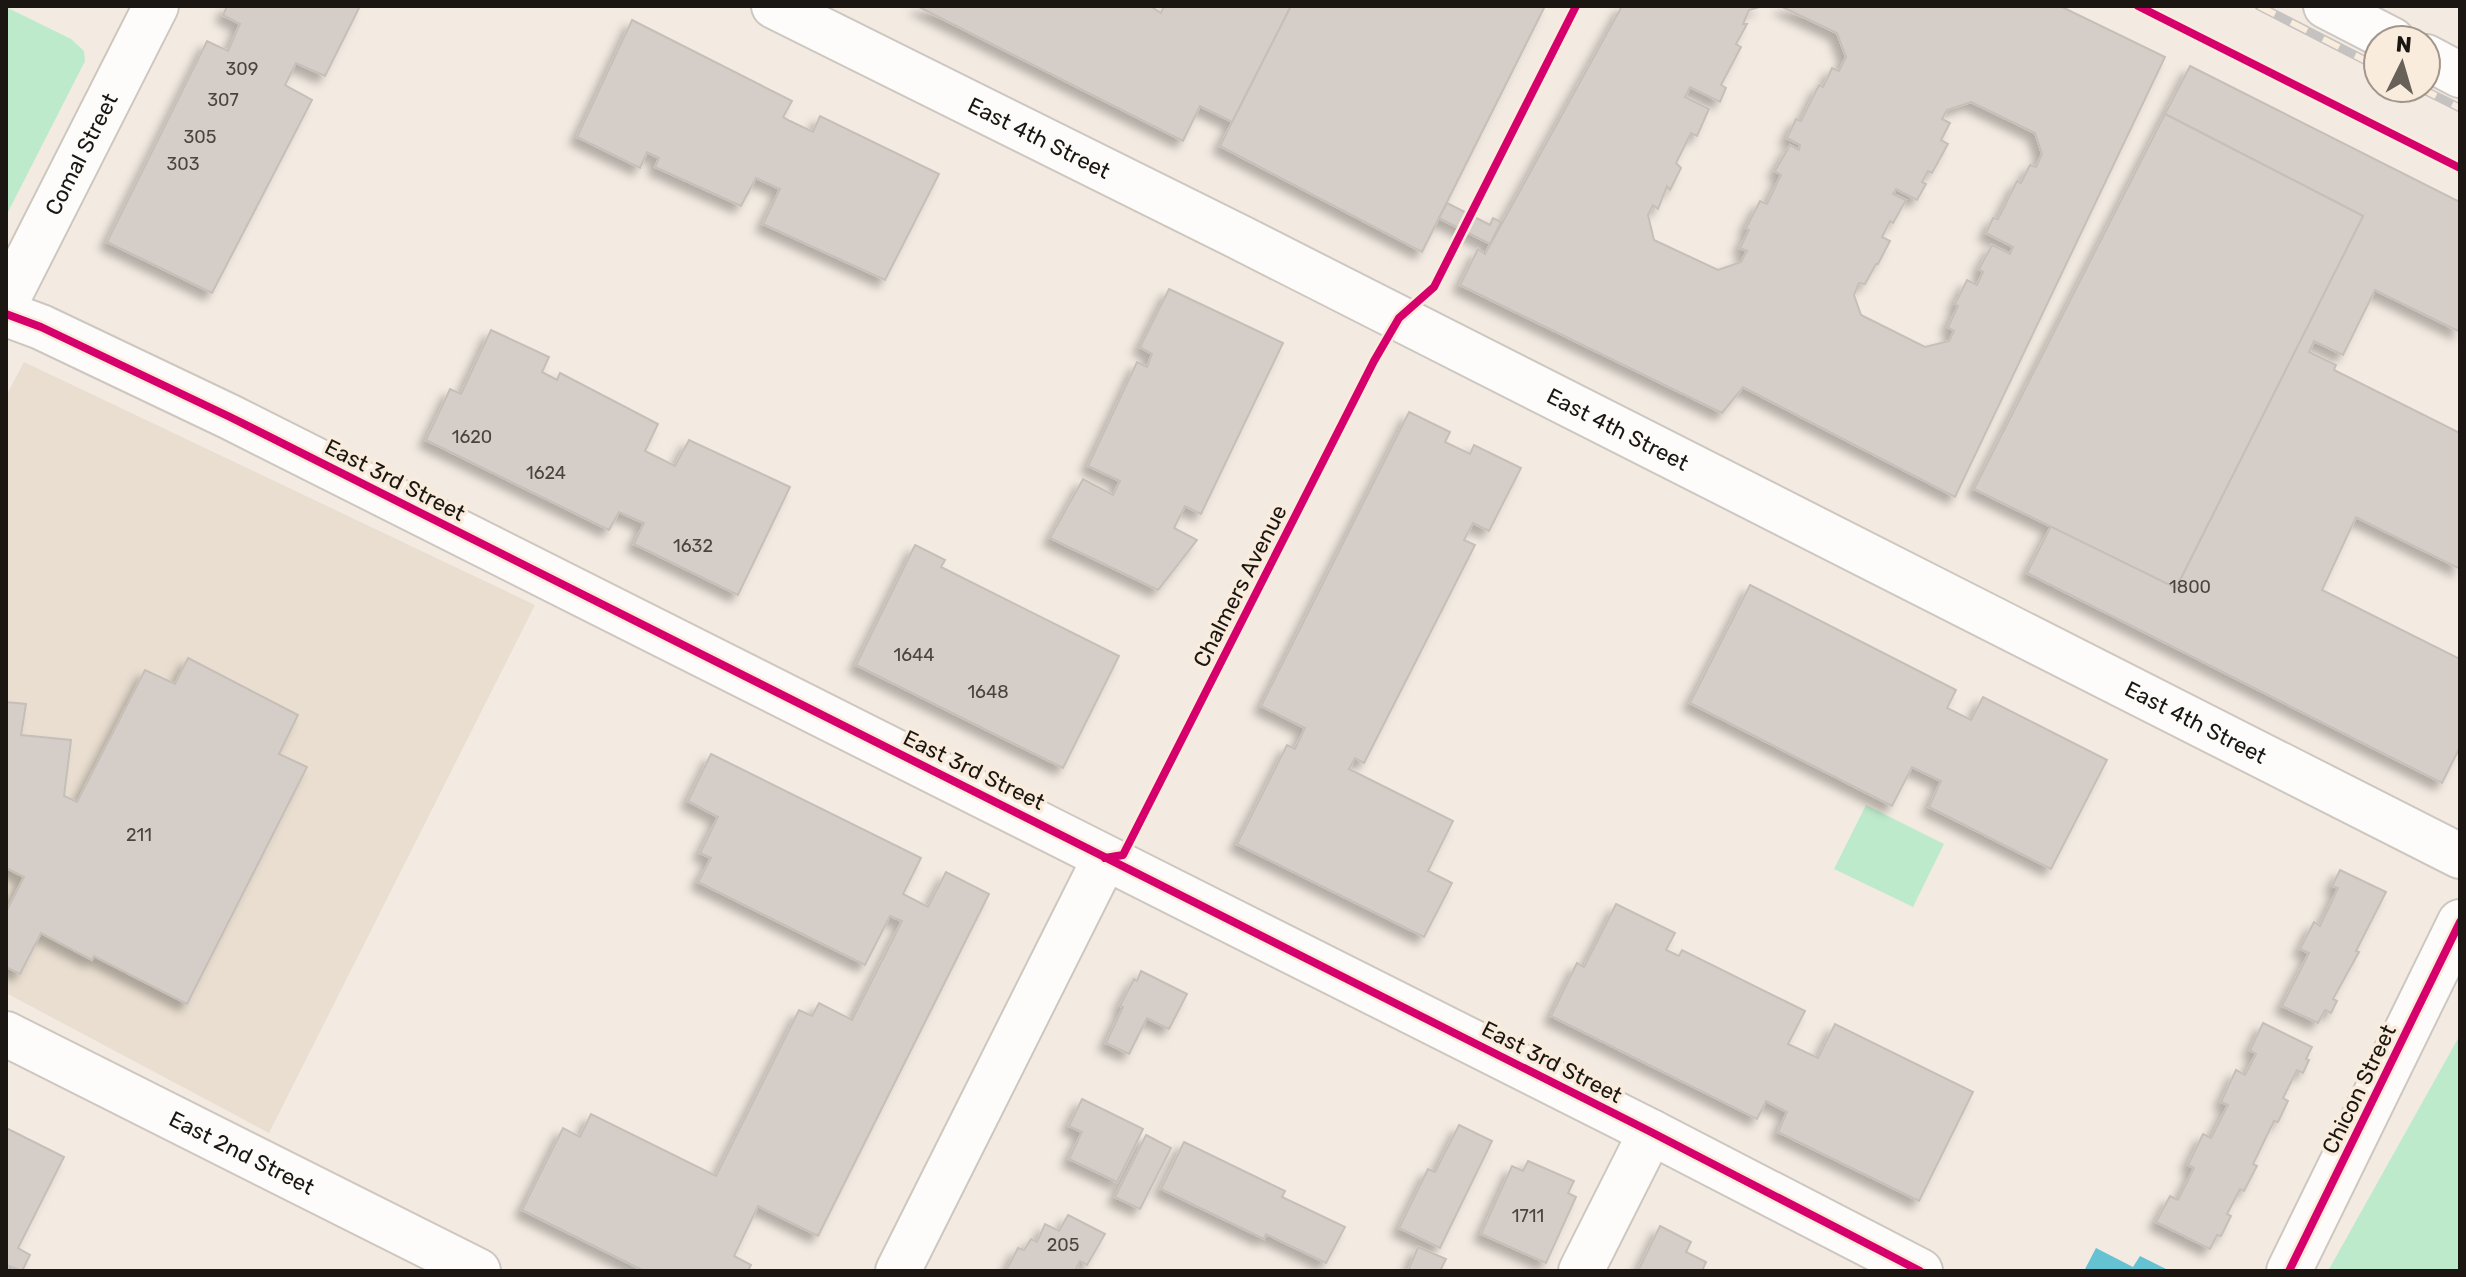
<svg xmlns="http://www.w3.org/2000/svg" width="2466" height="1277" font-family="Rubik,sans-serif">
	<defs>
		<filter id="shadow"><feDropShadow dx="-7" dy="7" stdDeviation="4" flood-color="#0004"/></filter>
	</defs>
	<rect width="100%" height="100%" fill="#f3ebe2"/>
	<!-- commercial -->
	<path fill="#e9ded0" d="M24 362 535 605 269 1133 6 993V396Z"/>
	<!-- green -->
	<g fill="#bdeacb">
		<path d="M6 7 71 39 84 51 85 61 6 216Z"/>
		<path d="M1866 805 1944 844 1913 907 1834 869Z"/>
		<path d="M2460 1035V1271H2328Z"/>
	</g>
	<!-- water -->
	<path fill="#64c2d3" d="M2096 1248 2133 1267 2140 1256 2170 1271H2084Z"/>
	<!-- building -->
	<g fill="#d5cec8" stroke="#c6bfb9" stroke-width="2" fill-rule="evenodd" filter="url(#shadow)">
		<path d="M227 6H360L325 76 296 63 285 85 312 100 212 293 107 242 207 41 228 51 240 24 223 15Z"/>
		<path d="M917 6H1150L1161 13 1164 6H1291L1232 122 1200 106 1183 141Z"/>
		<path d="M1291 6H1545L1422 252 1220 146Z"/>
		<path d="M1622 6H1763L1749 10 1743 24H1747L1736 44 1741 47 1721 85 1726 88 1720 102 1690 87 1685 97 1709 109 1697 136 1691 133 1676 163 1681 168 1670 190 1667 186 1658 209 1653 205 1648 215 1654 240 1718 270 1741 262 1747 251 1740 248 1749 230 1746 228 1760 201 1767 204 1781 175 1775 171 1790 145 1799 150 1800 145 1787 138 1796 119 1801 121 1819 85 1823 87 1832 68 1839 71 1846 57 1837 33 1780 6H2060L2165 57 1955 497 1743 387 1722 413 1460 285 1478 249 1485 254ZM1971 102 2035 133 2042 154 2036 167 2030 165 2021 183 2017 181 1998 219 1993 218 1986 233 2013 247 2010 254 1992 245 1979 269 1983 272 1977 285 1967 280 1955 304 1958 306 1948 327 1954 331 1949 341 1925 347 1861 315 1854 295 1859 283 1865 284 1876 264H1878L1890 241 1882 237 1890 221 1893 223 1906 200 1893 194 1896 189 1917 200 1926 184 1922 182 1928 171 1932 173 1948 144 1941 140 1950 123 1942 119 1947 110Z"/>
		<path d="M632 20 792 101 783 117 790 121 813 132 820 116 939 174 885 280 763 224 780 189 756 178 741 206 655 167 659 158 647 152 640 168 577 137Z"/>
		<path d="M2190 66 2460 202V332L2375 290 2343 355 2314 341 2309 352 2336 365 2334 370 2460 433V569L2356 517 2322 590 2460 659V747L2442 783 2027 573 2051 526 2176 588 2363 216 2165 114Z"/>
		<path d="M2165 114 2363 216 2176 588 1974 489Z"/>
		<path d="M1447 203 1490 225 1493 218 1501 222 1490 244 1439 218Z"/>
		<path d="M1169 289 1283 343 1201 514 1185 506 1174 528 1197 540 1158 590 1050 538 1083 479 1113 495 1120 481 1088 466 1137 362 1147 367 1152 354 1140 347Z"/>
		<path d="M491 330 549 357 542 372 557 380 560 373 658 424 645 451 675 466 689 440 790 487 738 595 634 544 644 523 619 512 609 530 426 440 450 389 461 394Z"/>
		<path d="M1409 412 1450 432 1445 442 1470 454 1474 445 1521 468 1489 531 1473 523 1464 540 1475 545 1364 763 1355 758 1349 769 1453 821 1428 871 1452 883 1424 937 1237 844 1287 745 1295 749 1305 728 1261 706Z"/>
		<path d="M915 545 945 560 941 567 1119 656 1063 768 856 665Z"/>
		<path d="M1750 585 1956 690 1947 708 1971 720 1983 697 2107 760 2051 869 1929 807 1941 781 1912 767 1892 806 1690 703Z"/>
		<path d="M188 658 298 715 279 754 307 767 187 1004 94 956 92 960 41 933 20 974 6 967V912L24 877 6 868V702L26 704 21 735 71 740 64 796 77 802 145 670 175 684Z"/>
		<path d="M711 754 921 858 903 894 928 907 946 872 989 894 818 1236 758 1206 734 1256 751 1265 748 1271H644L522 1210 563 1128 580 1137 591 1114 716 1176 799 1010 812 1016 819 1003 852 1020 902 921 890 916 865 965 698 882 711 858 700 853 718 817 688 801Z"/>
		<path d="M2340 870 2386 892 2356 951 2359 952 2333 999 2337 1001 2331 1013 2325 1010 2318 1023 2282 1006 2309 953 2300 949 2314 922 2320 926 2338 888 2332 886Z"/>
		<path d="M1616 904 1675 933 1666 950 1679 956 1682 950 1805 1011 1788 1044 1818 1058 1835 1024 1973 1092 1919 1201 1778 1132 1787 1112 1766 1101 1757 1119 1551 1016 1577 963 1584 967Z"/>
		<path d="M1141 971 1187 994 1169 1029 1147 1018 1129 1054 1106 1043 1123 1007 1120 1006 1134 979 1137 981Z"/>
		<path d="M2263 1023 2312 1047 2306 1059 2309 1060 2303 1073 2297 1070 2283 1098 2288 1101 2278 1122 2274 1121 2253 1164 2257 1166 2244 1191 2240 1189 2227 1214 2231 1216 2221 1236 2217 1235 2210 1249 2156 1222 2170 1196 2178 1200 2194 1168 2188 1165 2203 1134 2211 1138 2228 1105 2221 1102 2236 1070 2245 1075 2256 1054 2250 1050Z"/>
		<path d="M1082 1099 1143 1129 1117 1182 1069 1159 1082 1132 1069 1126Z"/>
		<path d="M1459 1125 1492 1141 1440 1248 1399 1228 1428 1169 1435 1172Z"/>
		<path d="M6 1128 64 1157 18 1248 30 1255 22 1271 9 1266 6 1271Z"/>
		<path d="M1146 1135 1171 1148 1140 1209 1115 1197Z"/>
		<path d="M1184 1142 1285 1191 1282 1197 1345 1227 1326 1263 1266 1234 1264 1239 1161 1189Z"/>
		<path d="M1528 1161 1574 1181 1568 1193 1576 1197 1546 1263 1481 1234 1512 1166 1523 1171Z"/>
		<path d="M1068 1215 1105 1234 1087 1265 1080 1261 1075 1271H1006L1018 1248 1024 1250 1031 1239 1037 1242 1045 1224 1059 1231Z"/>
		<path d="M1660 1226 1691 1242 1686 1252 1706 1262 1702 1271H1638Z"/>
		<path d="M1418 1247 1446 1259 1440 1271H1408Z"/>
	</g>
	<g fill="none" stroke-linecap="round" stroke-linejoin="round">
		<!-- minor casing -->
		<g stroke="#cdc7c0" stroke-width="48">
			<g id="minor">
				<path id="s1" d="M774 6 1239 237 2460 856"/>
				<path d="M2326 6 2392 40"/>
				<path d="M2426 57 2460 75"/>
				<path id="s2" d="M6 302 156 6"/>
				<path d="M6 314 41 327 230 417 1651 1132 1920 1271"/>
				<path id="s3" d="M6 1034 478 1271"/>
				<path d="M898 1271 1105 858"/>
				<path d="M1581 1271 1651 1132"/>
				<path d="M2289 1271 2460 922"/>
			</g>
		</g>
		<!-- minor -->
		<use href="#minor" stroke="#fdfcfb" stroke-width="44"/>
		<!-- rail casing -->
		<g stroke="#c5c3c1" stroke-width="9">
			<g id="rail">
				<path d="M2259 6 2378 67"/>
				<path d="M2420 88 2460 108"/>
			</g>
		</g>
		<!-- rail -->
		<use href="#rail" stroke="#f9ecdc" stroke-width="6" stroke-dasharray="18" stroke-linecap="butt"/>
		<!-- cycleway casing -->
		<g stroke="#f9ecdc" stroke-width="13">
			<g id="cycleway">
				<path d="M2138 6 2460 168"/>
				<path d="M6 314 41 327 230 417 1651 1132 1920 1271"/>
				<path d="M1105 858 1123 855 1374 361 1399 318 1434 287 1576 6"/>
				<path d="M2289 1271 2460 922"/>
			</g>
		</g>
		<!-- cycleway -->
		<use href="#cycleway" stroke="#d6006c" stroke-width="8"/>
	</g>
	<g text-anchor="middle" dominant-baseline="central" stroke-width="7" stroke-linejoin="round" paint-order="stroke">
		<!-- number labels -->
		<g font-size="18" fill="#4a443f">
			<text x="242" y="69">309</text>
			<text x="223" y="100">307</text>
			<text x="200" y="137">305</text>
			<text x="183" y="164">303</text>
			<text x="472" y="437">1620</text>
			<text x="546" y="473">1624</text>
			<text x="693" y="546">1632</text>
			<text x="2190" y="587">1800</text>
			<text x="914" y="655">1644</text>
			<text x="988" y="692">1648</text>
			<text x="139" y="835">211</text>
			<text x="1528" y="1216">1711</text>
			<text x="1063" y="1245">205</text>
		</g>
		<!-- street labels -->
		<g font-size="22" fill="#1b1611" stroke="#f9ecdc">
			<text stroke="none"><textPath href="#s1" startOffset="296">East 4th Street</textPath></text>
			<text stroke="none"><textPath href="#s2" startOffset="166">Comal Street</textPath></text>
			<text stroke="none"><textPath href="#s1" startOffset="944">East 4th Street</textPath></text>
			<text transform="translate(395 480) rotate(27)">East 3rd Street</text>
			<text transform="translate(1240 586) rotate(-63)">Chalmers Avenue</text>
			<text stroke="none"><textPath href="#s1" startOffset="1592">East 4th Street</textPath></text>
			<text transform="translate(974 770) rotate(26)">East 3rd Street</text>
			<text transform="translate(1552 1062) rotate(27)">East 3rd Street</text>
			<text transform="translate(2359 1089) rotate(-64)">Chicon Street</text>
			<text stroke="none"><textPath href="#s3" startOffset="264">East 2nd Street</textPath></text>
		</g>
	</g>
	<!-- border -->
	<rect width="2466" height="1277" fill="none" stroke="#1b1611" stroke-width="16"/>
	<!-- north arrow -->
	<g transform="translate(2402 64) rotate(5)"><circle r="38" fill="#f9ecdc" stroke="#a0968b" stroke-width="2"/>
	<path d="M0-6L14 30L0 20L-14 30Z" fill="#67615a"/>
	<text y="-12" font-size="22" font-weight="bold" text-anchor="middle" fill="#1b1611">N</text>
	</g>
</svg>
